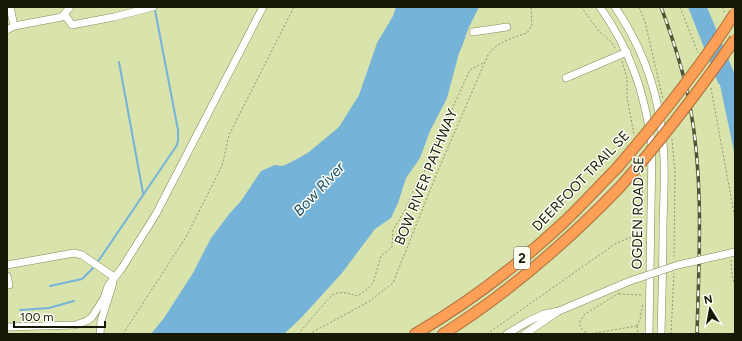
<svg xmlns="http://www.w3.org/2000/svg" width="742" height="341" font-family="Figtree,sans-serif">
	<rect width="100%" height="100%" fill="#d9e3ac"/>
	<!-- water -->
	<g fill="#76b3d9">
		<path d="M396 7H479L468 29 463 44 459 53 447 98 430 131 420 158 406 178 398 203 391 218 375 229 342 273 301 318 284 334H151L164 318 193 273 211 238 230 213 241 201 261 171 275 165 283 166 297 159 309 152 339 127 359 95 377 43 393 16Z"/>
		<path d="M688 7H707L735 75V156L720 85 718 83Z"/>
	</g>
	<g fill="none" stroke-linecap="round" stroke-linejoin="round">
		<!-- stream -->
		<g stroke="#76b3d9" stroke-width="2">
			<path d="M119 62 143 193"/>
			<path d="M97 263 177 145 178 140V130L155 10"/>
			<path d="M50 286 82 279 94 267"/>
			<path d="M20 310 49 308 74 301"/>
		</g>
		<!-- minor casing -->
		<g stroke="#828a57" stroke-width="8">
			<g id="minor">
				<path d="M10 7 14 26"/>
				<path d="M600 7C631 51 645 94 652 147L649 334"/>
				<path d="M615 7C639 42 655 83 661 125 666 158 664 192 663 225 663 261 662 298 661 334"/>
				<path d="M65 15 72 25 114 17 153 7"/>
				<path d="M7 30 14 26 62 17 70 7"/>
				<path d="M473 32 507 27"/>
				<path d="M566 78 627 52"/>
				<path d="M7 265 74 253 82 255 114 277"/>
				<path d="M7 276 9 285"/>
				<path d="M7 327 75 325 87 321 92 317 104 298 108 286 122 268 156 214 263 7"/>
				<path d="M100 334 101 321 113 283"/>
				<path d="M507 334 527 322 544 314 559 311 630 281"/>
				<path d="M525 334 557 312"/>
			</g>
		</g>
		<!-- highway casing -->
		<g stroke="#ac703a" stroke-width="12">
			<g id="highway">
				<path d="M415 334C468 303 518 265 563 223 582 205 599 186 617 168"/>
				<path d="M443 334C508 293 566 243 619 188"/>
			</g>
		</g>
		<!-- path -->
		<g stroke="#8f976d" stroke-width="1" stroke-dasharray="2 2" stroke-linecap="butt">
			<path d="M581 7 599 31 611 42 616 49"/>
			<path d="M639 7 645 22 663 99"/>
			<path d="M680 7 698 53"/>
			<path d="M722 7 725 13"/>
			<path d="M622 61 627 78V97L634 135"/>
			<path d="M711 88 735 219"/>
			<path d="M672 139 675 173 674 259"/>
			<path d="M640 175 644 202"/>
			<path d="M734 245 735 240"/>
			<path d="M731 260 732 275 735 287"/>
			<path d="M619 293 585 314 580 321C579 328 583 332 590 334L636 326"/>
			<path d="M619 294 642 295"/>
			<path d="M637 326 640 319 643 303"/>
			<path d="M637 326 638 334"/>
			<path d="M123 334 186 237 222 166 229 135 294 7"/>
			<path d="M298 334 332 295C341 290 349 294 358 296L366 290 373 283 381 256 392 247 393 230 405 210 415 187 427 167 435 146 470 70 485 62"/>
			<path d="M309 334 370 301 393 283 437 173 488 55C497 42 512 38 527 33L532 25 531 7"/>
			<path d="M487 334 615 244 631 237 644 236"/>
			<path d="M671 334 674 273"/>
		</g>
		<!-- minor -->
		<use href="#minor" stroke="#fff" stroke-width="7"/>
		<!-- highway -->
		<use href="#highway" stroke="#fd9f57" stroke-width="10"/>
		<!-- rail casing -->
		<g stroke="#4f5436" stroke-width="3.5">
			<g id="rail">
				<path d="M661 7C673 39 684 72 690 106 704 181 699 258 697 334"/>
				<path d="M733 7 735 11"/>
			</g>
		</g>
		<!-- rail -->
		<use href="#rail" stroke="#fcfff4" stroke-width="2" stroke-dasharray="6" stroke-linecap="butt"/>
		<!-- minor-bridge casing -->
		<g stroke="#828a57" stroke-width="8" stroke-linecap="butt">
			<path id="minor-bridge" d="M630 281 678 265 735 252"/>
		</g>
		<!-- highway-bridge casing -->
		<g stroke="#ac703a" stroke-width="12" stroke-linecap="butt">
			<g id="highway-bridge">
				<path d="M617 168C659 119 700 68 735 13"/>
				<path d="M619 188C661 141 699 91 735 39"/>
			</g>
		</g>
		<!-- minor-bridge -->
		<use href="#minor-bridge" stroke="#fff" stroke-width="7"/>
		<!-- highway-bridge -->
		<use href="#highway-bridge" stroke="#fd9f57" stroke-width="10"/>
	</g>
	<g text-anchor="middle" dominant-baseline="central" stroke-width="3" stroke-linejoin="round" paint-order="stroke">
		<!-- shield labels -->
		<rect fill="#fcfff4" stroke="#5b5e4d" stroke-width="1" x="514" y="247" width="16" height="22" rx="3"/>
		<g font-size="13" font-weight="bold" fill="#161905">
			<text x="522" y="258">2</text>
		</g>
		<!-- street labels -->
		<g font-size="14" fill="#161905" stroke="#fcfff4">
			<text transform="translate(426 177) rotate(-68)">BOW RIVER PATHWAY</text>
			<text transform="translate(581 181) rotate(-46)">DEERFOOT TRAIL SE</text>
			<text transform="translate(638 213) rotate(-89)">OGDEN ROAD SE</text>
		</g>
		<!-- water labels -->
		<g font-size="15" font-style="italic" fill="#1d4d68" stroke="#fcfff4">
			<text transform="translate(319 189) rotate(-47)">Bow River</text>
		</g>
	</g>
	<!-- border -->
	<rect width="742" height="341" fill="none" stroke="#161905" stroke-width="16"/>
	<!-- north arrow -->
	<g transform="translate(710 309) rotate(349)" stroke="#fcfff4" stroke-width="3" paint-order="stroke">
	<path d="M0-3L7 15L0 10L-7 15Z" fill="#161905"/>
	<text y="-6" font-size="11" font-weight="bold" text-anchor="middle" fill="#161905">N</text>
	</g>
	<!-- scale -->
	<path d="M14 321v6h91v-6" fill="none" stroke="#161905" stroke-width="2"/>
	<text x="20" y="321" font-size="12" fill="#161905" stroke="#fcfff4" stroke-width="3" paint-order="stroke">100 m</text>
</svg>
